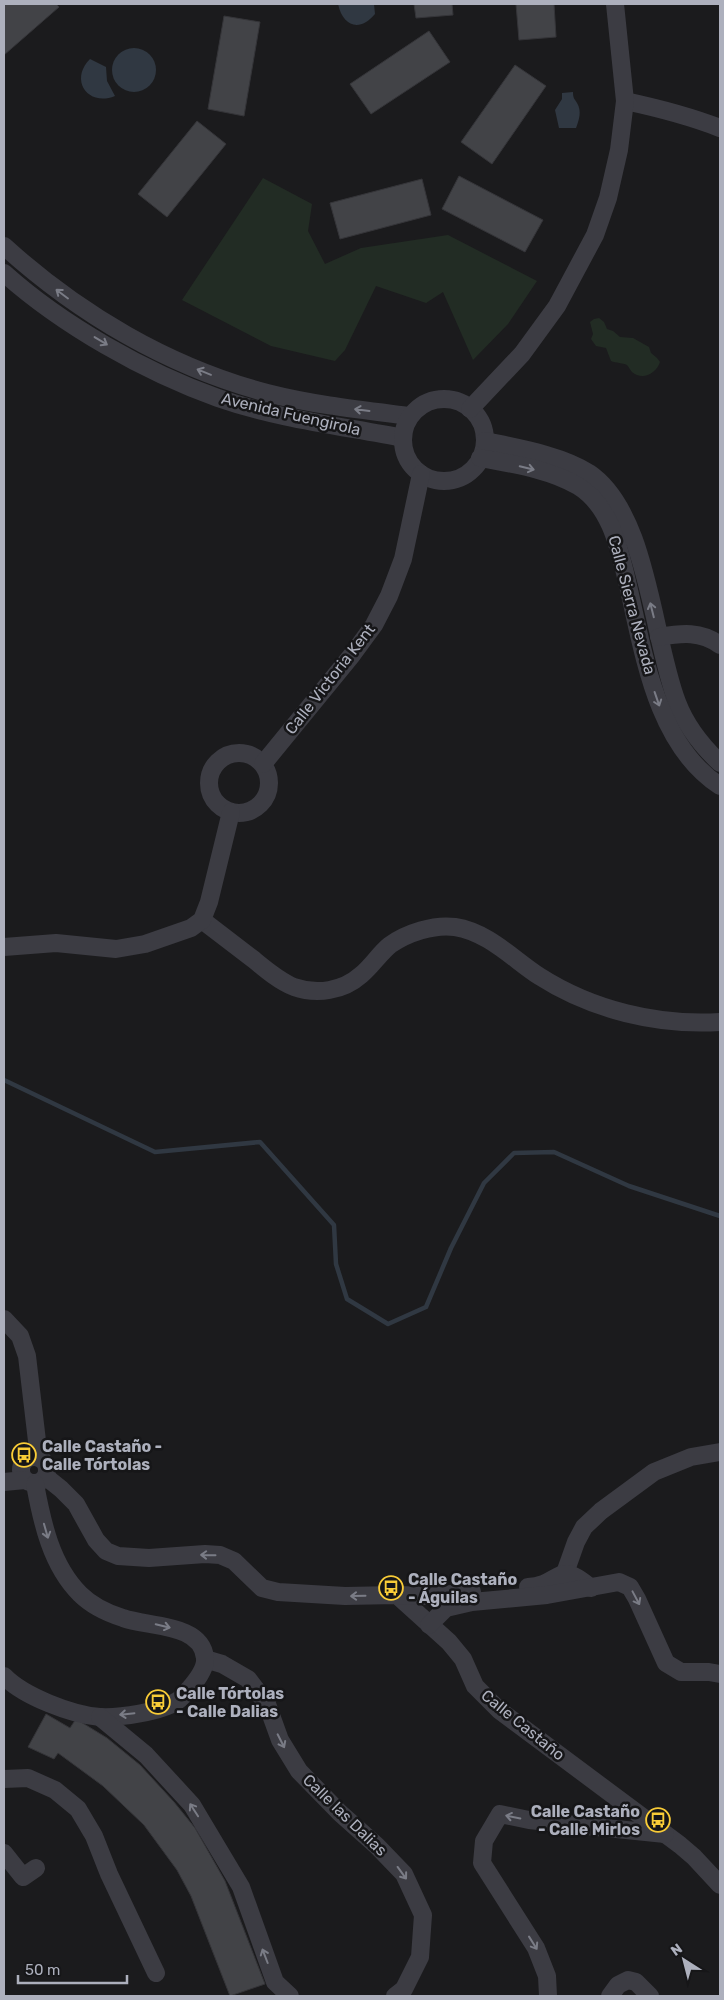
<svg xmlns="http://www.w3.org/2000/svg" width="724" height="2000" font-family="Rubik,sans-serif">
	<rect width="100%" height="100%" fill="#1b1b1d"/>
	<!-- green -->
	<g fill="#222c24">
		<path d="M263 178 312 204 308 231 325 264 361 248 448 235 537 281 508 324 473 360 443 292 426 303 376 286 345 350 335 361 271 346 182 300Z"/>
		<path d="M599 318 604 322 607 329 613 331 620 337 633 338 649 347 651 353 657 358 660 362C656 374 642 381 632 372 630 370 629 367 627 365 623 363 616 363 611 361L606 348 596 346 591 339 593 334 590 322 594 319Z"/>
	</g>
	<!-- water -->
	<g fill="#303842">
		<path d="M338 4H374L375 14C360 32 343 27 338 4Z"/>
		<circle cx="134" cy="70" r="22"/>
		<path d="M90 59 106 67 107 81 115 96C88 107 69 80 90 59Z"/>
		<path d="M573 92C573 98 574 98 577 103 582 111 579 120 576 128H559L555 110 562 99V93Z"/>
	</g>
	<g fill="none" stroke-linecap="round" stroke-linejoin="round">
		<!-- stream -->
		<path stroke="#303842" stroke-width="4.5" d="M4 1080 155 1152 260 1142 334 1225 336 1264 347 1299 388 1324 426 1307 451 1248 484 1183 514 1153 554 1152 629 1186 720 1216"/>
	</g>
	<!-- building -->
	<g fill="#424347" stroke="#353539">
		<path d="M6 4H56L59 7 4 55V6Z"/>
		<path d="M414 4H452L453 15 416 18Z"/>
		<path d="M516 4H554L556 37 519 40Z"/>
		<path d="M224 16 260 22 244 116 208 109Z"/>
		<path d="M429 31 450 62 371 114 350 84Z"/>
		<path d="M515 65 546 86 492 164 461 142Z"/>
		<path d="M197 121 226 144 167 217 138 194Z"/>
		<path d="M459 176 543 220 525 252 442 209Z"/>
		<path d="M422 179 431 215 340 239 330 203Z"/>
		<path d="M46 1714 70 1728 76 1719 107 1738 140 1765 174 1802 195 1828 225 1881 265 1984 230 1996 191 1896 177 1870 144 1825 103 1786 58 1753 54 1759 28 1747Z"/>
	</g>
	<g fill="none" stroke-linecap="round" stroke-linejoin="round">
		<!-- minor -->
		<g stroke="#3c3c43" stroke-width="18">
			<path d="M625 101C658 108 689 116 720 128"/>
			<path d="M4 246C79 314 169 367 267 393 314 405 362 410 410 416"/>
			<path d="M4 273C62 325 145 372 218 398 278 419 341 426 403 438"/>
			<circle cx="444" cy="440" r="41"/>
			<path d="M470 409 522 354 557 306 595 235 608 198 619 150 625 101 615 4"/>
			<path d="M485 441C518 448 561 455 589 473 648 513 652 637 677 702 686 726 702 746 720 763"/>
			<path d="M480 458C512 464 549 469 578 486 609 505 618 544 626 577 643 647 654 743 720 786"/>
			<path d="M659 637C682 633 701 631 720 645"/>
			<circle cx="239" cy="783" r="30"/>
			<path d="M263 764 352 655 374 625 389 596 403 559 421 474"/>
			<path d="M202 920C219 933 236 946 253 959 265 969 279 981 294 987 317 995 343 991 361 975 372 966 379 954 390 945 407 933 434 924 455 927 488 932 513 959 539 976 592 1010 658 1026 720 1022"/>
			<path d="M4 947 56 943 116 949 145 944 191 928 202 920 209 902 231 812"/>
			<path d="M4 1319 20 1336 27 1356 39 1458"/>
			<circle cx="34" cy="1470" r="13"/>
			<path d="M46 1477 61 1489 76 1504 96 1540 106 1551 118 1556 149 1558 205 1554 220 1555 234 1561 262 1588 278 1592 345 1596 397 1595 449 1642 463 1659 475 1686 499 1710 680 1845 694 1857 720 1885"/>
			<path d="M4 1482 25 1480"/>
			<path d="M565 1573 576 1542 584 1527 601 1511 654 1472 691 1457 720 1452"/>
			<path d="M528 1587C562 1585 557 1558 591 1588"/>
			<path d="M397 1595 431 1596 472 1592"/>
			<path d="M429 1625 446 1608 472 1602 547 1595 619 1582 630 1587 637 1599 666 1663 681 1672H709L720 1674"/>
			<path d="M205 1659 222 1664 248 1679 267 1704 280 1740 299 1771 340 1813 377 1846 404 1874 423 1915 420 1957 404 1989 395 1996"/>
			<path d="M4 1676C23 1696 72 1715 100 1717 119 1718 161 1712 177 1701 182 1698 186 1692 190 1688 196 1681 206 1668 205 1658 202 1623 147 1627 123 1618 107 1613 92 1606 80 1594 51 1565 42 1522 35 1484"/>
			<path d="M100 1717 146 1755 192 1805 241 1887 275 1982 290 1996"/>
			<path d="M4 1779 28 1778 55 1790 78 1809 94 1836 109 1874 156 1973"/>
			<path d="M4 1853 23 1877 36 1868"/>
			<path d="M548 1996 547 1976 536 1948 482 1863 484 1841 500 1814 529 1820 665 1834"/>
			<path d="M610 1996 618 1985 628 1980 636 1982 650 1996"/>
		</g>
	</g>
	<!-- one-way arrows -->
	<defs><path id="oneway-shaft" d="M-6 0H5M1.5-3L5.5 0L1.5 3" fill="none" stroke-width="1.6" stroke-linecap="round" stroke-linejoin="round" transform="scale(1.25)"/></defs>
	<g stroke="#7a7c86">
		<use href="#oneway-shaft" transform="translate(62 294) rotate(-143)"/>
		<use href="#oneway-shaft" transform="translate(101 341) rotate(31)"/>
		<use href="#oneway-shaft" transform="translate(204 372) rotate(-158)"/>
		<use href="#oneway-shaft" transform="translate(362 410) rotate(-173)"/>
		<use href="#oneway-shaft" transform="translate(527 468) rotate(14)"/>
		<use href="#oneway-shaft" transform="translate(652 610) rotate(-104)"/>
		<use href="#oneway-shaft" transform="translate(657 699) rotate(71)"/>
		<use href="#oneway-shaft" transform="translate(46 1531) rotate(74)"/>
		<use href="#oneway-shaft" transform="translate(208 1555) rotate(-179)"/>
		<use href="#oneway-shaft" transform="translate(358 1596) rotate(179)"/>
		<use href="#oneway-shaft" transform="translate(636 1598) rotate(62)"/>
		<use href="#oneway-shaft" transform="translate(163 1626) rotate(13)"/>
		<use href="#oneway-shaft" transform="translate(127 1714) rotate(174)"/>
		<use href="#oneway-shaft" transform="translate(281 1741) rotate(63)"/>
		<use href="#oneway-shaft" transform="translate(194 1810) rotate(-123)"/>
		<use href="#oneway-shaft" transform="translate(513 1817) rotate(-168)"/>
		<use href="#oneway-shaft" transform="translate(402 1873) rotate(54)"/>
		<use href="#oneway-shaft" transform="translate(533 1943) rotate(58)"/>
		<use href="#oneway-shaft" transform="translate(265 1956) rotate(-111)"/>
	</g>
	<!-- icons -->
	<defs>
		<g id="bus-ring" transform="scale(1.25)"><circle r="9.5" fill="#161618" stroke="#f9cc37" stroke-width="1.5"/><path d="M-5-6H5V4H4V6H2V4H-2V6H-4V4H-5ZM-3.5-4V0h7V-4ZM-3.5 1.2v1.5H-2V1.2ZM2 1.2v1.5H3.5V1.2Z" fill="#f9cc37"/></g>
	</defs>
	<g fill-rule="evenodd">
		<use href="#bus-ring" x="24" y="1455"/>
		<use href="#bus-ring" x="391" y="1588"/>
		<use href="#bus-ring" x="158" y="1702"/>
		<use href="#bus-ring" x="658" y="1820"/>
	</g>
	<g text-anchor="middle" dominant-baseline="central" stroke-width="5" stroke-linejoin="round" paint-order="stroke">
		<!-- street labels -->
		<g font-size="16" fill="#adb0bd" stroke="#161618">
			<text transform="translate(291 414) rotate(13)">Avenida Fuengirola</text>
			<text transform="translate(632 605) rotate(75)">Calle Sierra Nevada</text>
			<text transform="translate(330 679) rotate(-52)">Calle Victoria Kent</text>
			<text transform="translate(523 1725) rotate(39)">Calle Castaño</text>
			<text transform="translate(345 1815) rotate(44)">Calle las Dalias</text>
		</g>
		<!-- poi labels -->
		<g font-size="16" font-weight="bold" fill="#adb0bd" stroke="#161618" text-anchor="start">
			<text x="42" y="1446">Calle Castaño -<tspan x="42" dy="18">Calle Tórtolas</tspan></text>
			<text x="408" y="1579">Calle Castaño<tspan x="408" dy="18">- Águilas</tspan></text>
			<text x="176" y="1693">Calle Tórtolas<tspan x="176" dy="18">- Calle Dalias</tspan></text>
			<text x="640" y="1811" text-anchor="end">Calle Castaño<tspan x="640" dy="18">- Calle Mirlos</tspan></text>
		</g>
	</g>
	<!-- border -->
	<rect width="724" height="2000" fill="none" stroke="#adb0bd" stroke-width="10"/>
	<!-- north arrow -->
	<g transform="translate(684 1960) rotate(324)" stroke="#161618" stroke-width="4" paint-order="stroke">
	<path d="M0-4L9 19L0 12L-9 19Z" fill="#adb0bd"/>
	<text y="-8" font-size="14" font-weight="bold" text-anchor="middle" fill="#adb0bd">N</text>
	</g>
	<!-- scale -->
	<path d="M18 1975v8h109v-8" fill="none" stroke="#adb0bd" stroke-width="2.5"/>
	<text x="25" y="1975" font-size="15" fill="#adb0bd" stroke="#161618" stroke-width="4" paint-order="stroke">50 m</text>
</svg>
